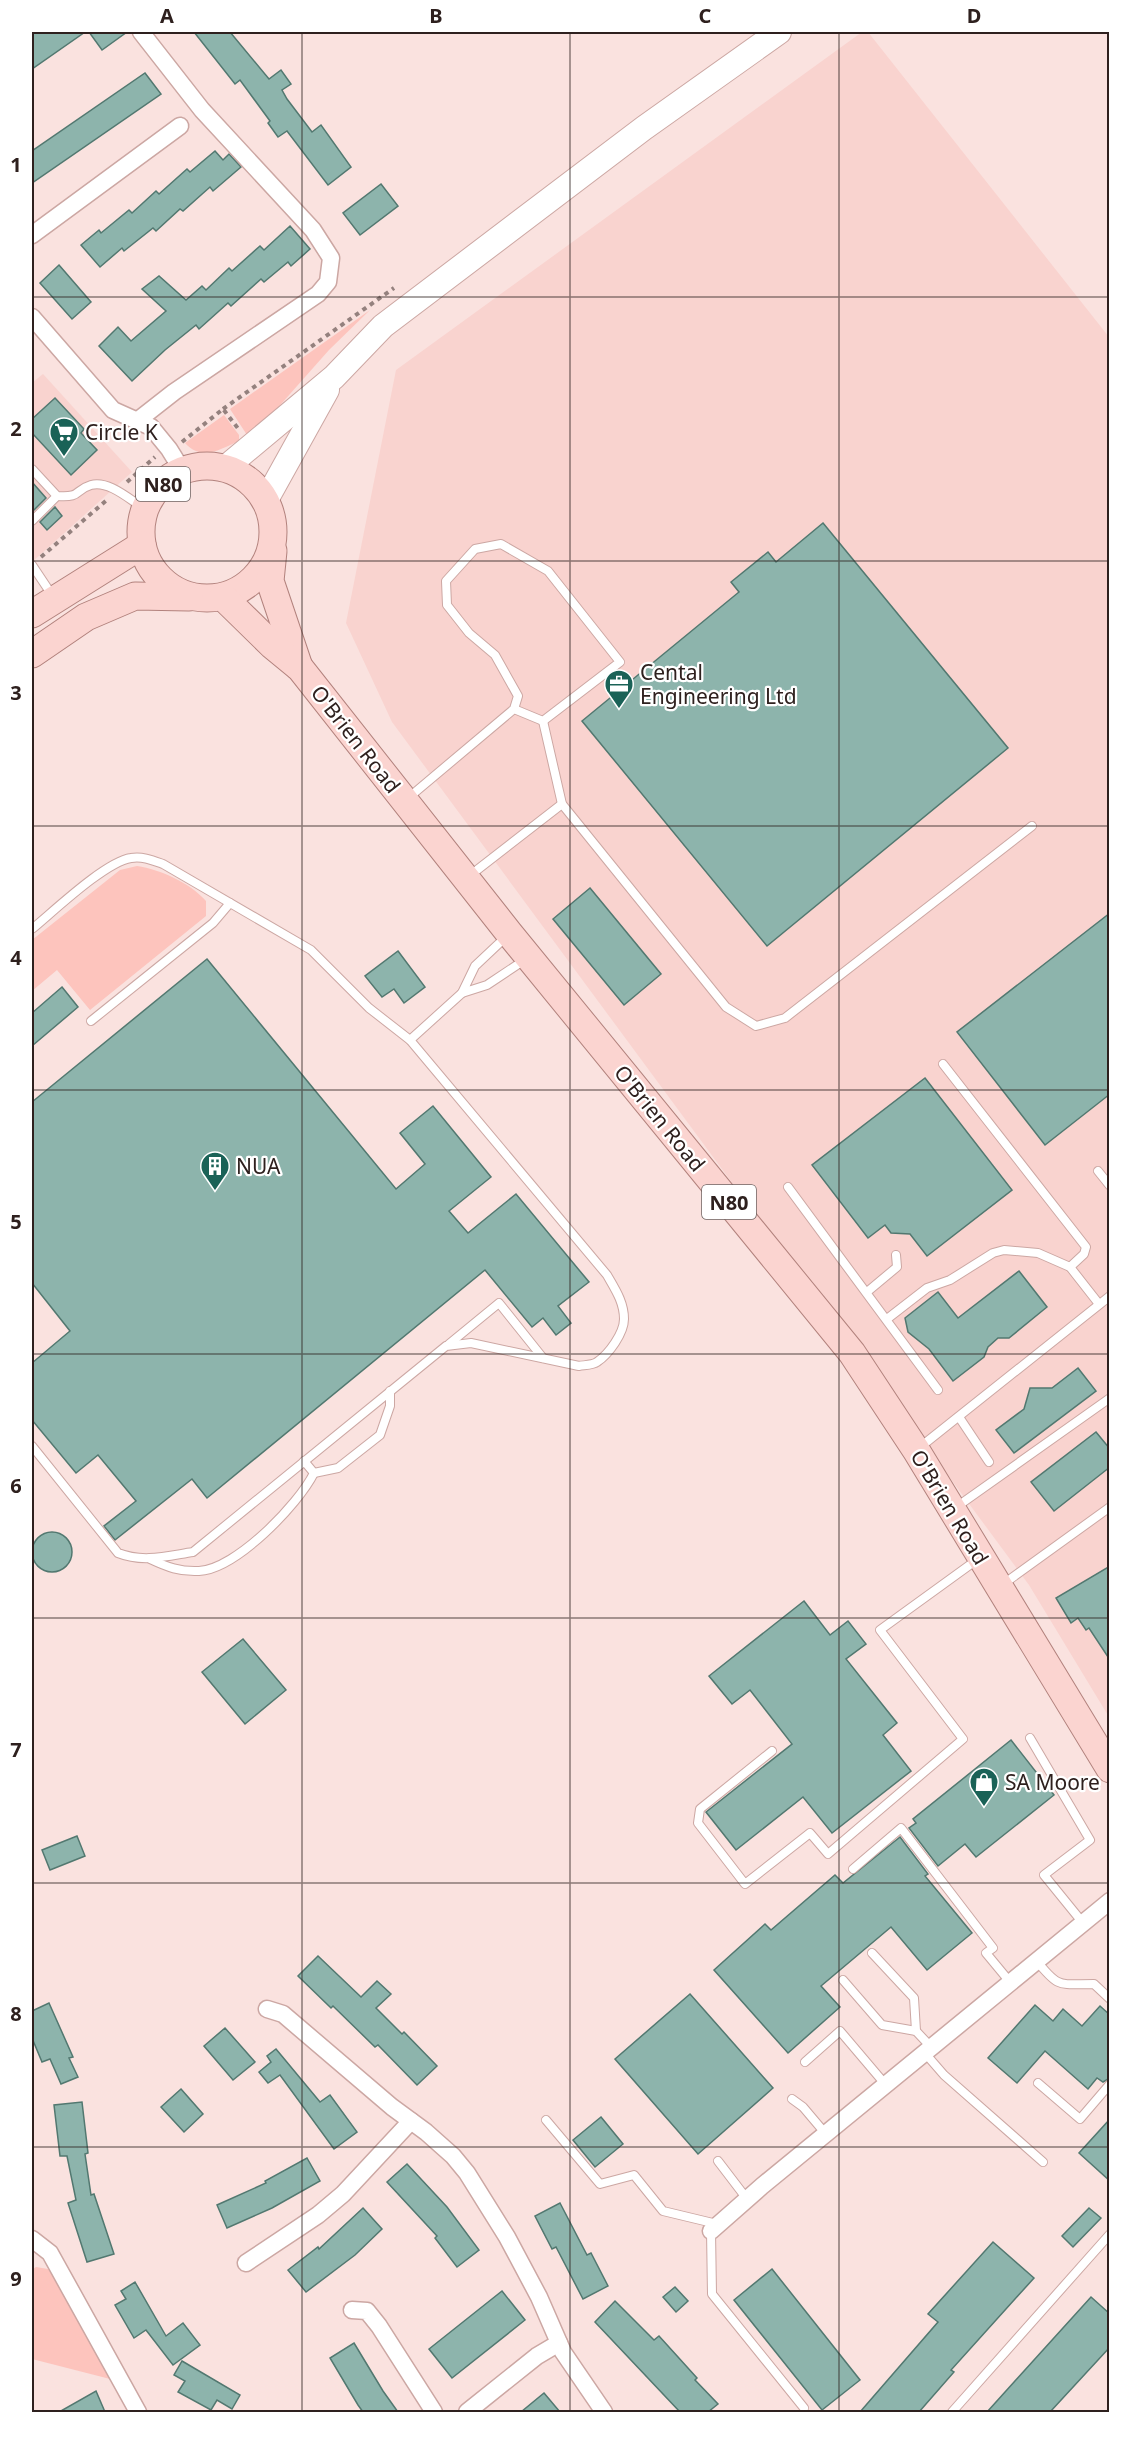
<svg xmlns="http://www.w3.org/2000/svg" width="1141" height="2444" font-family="'Noto Sans',sans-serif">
	<rect width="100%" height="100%" fill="#fae2df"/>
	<!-- built -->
	<g fill="#f9d3cf">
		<path d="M862 32H868L1109 337V1717L1029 1585 392 722 346 623 396 370Z"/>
		<path d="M43 374 132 472 32 562V383Z"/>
	</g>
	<!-- green -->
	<g fill="#fdc4bd">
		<path d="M370 310 329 350 274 412 247 435 230 409Z"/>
		<path d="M224 415 239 435V441C220 449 202 462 185 443Z"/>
		<path d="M137 866C161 870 189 882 206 901V916L90 1010 57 970 32 991V940L120 870Z"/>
		<path d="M36 2267 48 2269 56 2275 114 2380 32 2359V2270Z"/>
	</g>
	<!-- building -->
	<g fill="#8db4ac" stroke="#527870" stroke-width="1.5">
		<path d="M32 32H85L32 69Z"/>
		<path d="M89 32H127L102 50Z"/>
		<path d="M194 32H230L269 79 281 70 291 84 282 90 287 99 312 132 321 125 351 167 328 185 287 131 278 137 268 123 270 121 240 80 235 84Z"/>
		<path d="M145 73 161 94 32 183V151Z"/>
		<path d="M215 151 223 160 229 154 241 167 213 191 210 187 183 211 180 209 156 231 153 228 124 251 122 248 100 267 81 245 99 230 101 233 129 210 132 213 156 191 159 194 187 169 190 172Z"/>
		<path d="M381 184 398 206 360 235 343 213Z"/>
		<path d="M290 226 310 249 291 266 288 262 264 282 261 279 231 306 228 303 199 329 196 325 165 350 132 381 99 346 118 327 131 341 166 311 142 289 159 276 186 300 202 286 206 290 229 268 232 271 260 246 264 250Z"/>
		<path d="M59 265 91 302 72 319 40 283Z"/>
		<path d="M55 398 84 429 81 433 97 450 71 475 32 433V419Z"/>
		<path d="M32 482 46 498 32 512Z"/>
		<path d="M55 507 62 516 47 530 40 522Z"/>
		<path d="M823 523 1008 748 767 946 582 721 739 592 731 582 768 552 776 562Z"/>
		<path d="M590 888 661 974 624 1005 553 919Z"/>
		<path d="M1110 913V1094L1045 1145 957 1032Z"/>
		<path d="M398 951 425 987 404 1003 394 989 382 997 365 976Z"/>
		<path d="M207 959 396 1189 425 1164 400 1133 433 1106 491 1177 449 1211 468 1233 516 1194 589 1282 558 1306 571 1323 556 1335 543 1318 532 1327 485 1270 207 1498 192 1479 115 1540 104 1526 136 1501 98 1455 76 1473 32 1420V1363L70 1331 32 1283V1102Z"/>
		<path d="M62 987 78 1007 32 1046V1013Z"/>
		<path d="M925 1078 1012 1190 927 1256 910 1234 891 1233 885 1225 868 1238 812 1165Z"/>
		<path d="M1019 1271 1047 1307 1009 1338H998L988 1347 984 1357 953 1381 929 1349 908 1332 905 1318 938 1292 958 1318Z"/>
		<path d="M1078 1368 1096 1391 1014 1453 996 1430 1024 1409 1030 1388H1052Z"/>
		<path d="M1096 1432 1110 1449V1467L1054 1511 1031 1482Z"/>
		<circle cx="52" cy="1552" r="20"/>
		<path d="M1110 1566V1660L1089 1628 1086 1630 1078 1618 1071 1623 1056 1598Z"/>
		<path d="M804 1601 830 1635 848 1621 866 1644 846 1659 897 1723 883 1735 911 1771 832 1833 803 1797 736 1850 706 1812 792 1744 750 1690 732 1704 709 1676Z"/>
		<path d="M243 1639 286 1690 245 1724 202 1672Z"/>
		<path d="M1011 1740 1054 1795 976 1857 965 1844 938 1866 909 1828 916 1823 913 1819Z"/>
		<path d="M77 1836 85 1856 50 1870 42 1850Z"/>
		<path d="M900 1837 928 1874 925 1876 972 1933 927 1970 891 1927 821 1986 840 2007 788 2053 714 1970 765 1924 771 1930 835 1875 843 1883Z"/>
		<path d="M318 1956 361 1997 377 1981 391 1994 376 2008 402 2034 404 2032 437 2066 417 2085 378 2045 375 2047 333 2006 331 2008 298 1976Z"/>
		<path d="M690 1994 773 2088 698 2154 615 2059Z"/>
		<path d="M49 2003 73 2057 69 2058 78 2077 61 2084 50 2059 42 2062 32 2038V2011Z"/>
		<path d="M1035 2005 1053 2021 1063 2009 1082 2026 1100 2006 1110 2015V2078L1103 2082 1097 2078 1088 2089 1045 2051 1017 2083 988 2058Z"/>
		<path d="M225 2028 255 2062 233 2080 204 2046Z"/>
		<path d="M276 2049 320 2102 330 2095 357 2132 334 2149 280 2075 268 2083 259 2072 271 2062 267 2056Z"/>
		<path d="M181 2089 203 2114 184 2132 161 2107Z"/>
		<path d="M82 2102 88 2153 85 2154 91 2195 94 2194 114 2254 87 2262 68 2203 76 2200 67 2156H60L54 2105Z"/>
		<path d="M601 2117 623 2144 595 2167 573 2140Z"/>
		<path d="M1110 2119V2181L1079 2153Z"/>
		<path d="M307 2158 320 2181 272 2208 227 2228 217 2205 266 2183 265 2181Z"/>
		<path d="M407 2164 447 2207 479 2250 457 2267 435 2238 437 2236 387 2182Z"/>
		<path d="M560 2203 587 2255 591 2253 608 2286 583 2299 556 2247 552 2249 535 2216Z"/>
		<path d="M363 2208 382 2229 355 2255 306 2292 288 2270 318 2247 319 2249Z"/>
		<path d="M1089 2208 1101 2218 1073 2247 1062 2236Z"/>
		<path d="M993 2242 1034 2278 951 2370 954 2372 919 2412H860L938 2322 928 2314Z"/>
		<path d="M772 2269 860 2380 822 2410 734 2300Z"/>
		<path d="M135 2282 166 2336 183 2323 200 2345 173 2365 146 2330 134 2338 115 2305 126 2299 121 2291Z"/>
		<path d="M675 2287 688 2301 676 2312 663 2297Z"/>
		<path d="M502 2291 525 2320 452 2378 429 2349Z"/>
		<path d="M1091 2297 1110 2314V2347L1050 2412H987Z"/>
		<path d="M615 2301 654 2340 659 2336 697 2378 695 2380 718 2404 708 2412H680L595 2322Z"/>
		<path d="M354 2343 383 2391 398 2412H363L358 2405 330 2358Z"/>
		<path d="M182 2361 240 2395 232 2409 217 2400 211 2410 178 2392 185 2381 174 2375Z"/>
		<path d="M96 2391 105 2412H59Z"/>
		<path d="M544 2393 560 2412H521Z"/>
	</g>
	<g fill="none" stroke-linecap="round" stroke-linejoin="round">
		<!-- lane casing -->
		<g stroke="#cca7a3" stroke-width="10">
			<g id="lane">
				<path d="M32 469 57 496C82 498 74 490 91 485 109 480 130 500 145 509"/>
				<path d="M32 521 57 496"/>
				<path d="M32 565 54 598"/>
				<path d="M543 721 562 804 726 1007 756 1026 785 1018 1032 826"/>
				<path d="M407 799 514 709 518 696 495 655 469 633 447 605 446 581 475 549 501 544 548 571 620 662 543 721 514 709"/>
				<path d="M468 877 562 804"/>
				<path d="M32 929C54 911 105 862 131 858 142 856 152 860 163 864L311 950 369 1008 410 1040 607 1275C615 1289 624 1302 624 1319 624 1333 609 1354 597 1362 593 1365 585 1365 579 1366L471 1343 446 1346 193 1552C167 1556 143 1563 118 1553L32 1446"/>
				<path d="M508 935 475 966 462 993 487 985 526 959"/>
				<path d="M91 1021 213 923 230 903"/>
				<path d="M410 1040 462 993"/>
				<path d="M943 1064 1086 1247 1084 1254 1070 1267"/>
				<path d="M1098 1171 1110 1186"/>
				<path d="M788 1187 938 1390"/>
				<path d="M867 1292 897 1267 896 1255"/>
				<path d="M887 1319 927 1288 950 1280 993 1253 1004 1250 1038 1253 1070 1267 1099 1304"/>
				<path d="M449 1344 499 1303 543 1358"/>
				<path d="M959 1417 989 1462"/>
				<path d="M919 1448 1110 1296"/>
				<path d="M314 1473 338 1468 380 1435 390 1406V1391"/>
				<path d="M955 1508 1110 1398"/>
				<path d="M150 1559C167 1567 180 1572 199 1571 236 1569 298 1505 314 1473L304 1461"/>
				<path d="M1002 1585 1110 1507"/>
				<path d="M1030 1738 1090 1840 1044 1875 1083 1923"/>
				<path d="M772 1751 700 1809 698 1823 745 1884 810 1833 828 1854 963 1739 880 1630 978 1559"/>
				<path d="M853 1869 901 1828 993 1948 986 1953 1010 1982"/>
				<path d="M872 1953 914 1998 916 2031"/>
				<path d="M1036 1960C1059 1989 1059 1984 1094 1984L1110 1999"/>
				<path d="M843 1980 882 2025 916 2031 931 2047"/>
				<path d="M924 2052 944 2075 1043 2162"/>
				<path d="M805 2062 840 2031 885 2084"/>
				<path d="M1038 2083 1080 2119 1110 2084"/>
				<path d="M792 2099 803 2107 825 2133"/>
				<path d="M546 2120 600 2184 634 2175 663 2211 717 2224"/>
				<path d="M718 2161 747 2199"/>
				<path d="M711 2231 712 2294 804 2408"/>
				<path d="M952 2412 1110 2234"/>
			</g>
		</g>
		<!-- street casing -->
		<g stroke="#cca7a3" stroke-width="19">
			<g id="street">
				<path d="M32 235 180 126"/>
				<path d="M32 317 113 410 151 427 169 449 182 470"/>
				<path d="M137 421 174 392 318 294 328 282 331 258 313 230 202 110 141 32"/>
				<path d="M267 2009 283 2014 392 2107 426 2132 453 2156 467 2173 507 2237 539 2297 563 2352 604 2412"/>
				<path d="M711 2231 762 2186 1110 1901"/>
				<path d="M32 2239 50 2253 138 2412"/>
				<path d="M246 2263 318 2215 343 2194 411 2121"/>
				<path d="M352 2310 367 2311 379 2326 434 2412"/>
				<path d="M467 2412 537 2356 559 2343"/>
			</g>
		</g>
		<!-- secondary casing -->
		<g stroke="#cca7a3" stroke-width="26">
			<g id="secondary">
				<path d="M225 468 334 377 383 326 644 128 779 32"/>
				<path d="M266 500 327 390"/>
			</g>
		</g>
		<!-- primary casing -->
		<g stroke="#b2827d" stroke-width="29">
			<g id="primary">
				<circle cx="207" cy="532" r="66"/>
				<path d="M273 551 270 581 299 667"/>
				<path d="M223 597 272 645 300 668 509 933 852 1353 916 1450 1110 1769"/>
				<path d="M32 614 142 545"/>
				<path d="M32 654 86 617 135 596 189 597"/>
			</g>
		</g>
		<!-- path -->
		<g stroke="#94817e" stroke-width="4" stroke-dasharray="4.5 4.5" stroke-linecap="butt">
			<path d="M223 409 394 288"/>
			<path d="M182 442 223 409 240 431"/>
			<path d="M127 482 155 457"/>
			<path d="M41 557 108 499"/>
		</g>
		<!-- lane -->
		<use href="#lane" stroke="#fff" stroke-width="8"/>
		<!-- street -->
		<use href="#street" stroke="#fff" stroke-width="16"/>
		<!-- secondary -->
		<use href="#secondary" stroke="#fff" stroke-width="24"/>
		<!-- primary -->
		<use href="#primary" stroke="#fbd4d0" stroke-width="27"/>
	</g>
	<!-- grid -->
	<path fill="none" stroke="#2e201e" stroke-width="1.5" stroke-opacity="0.55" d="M302 32V2412M570 32V2412M839 32V2412M32 297H1110M32 561H1110M32 826H1110M32 1090H1110M32 1354H1110M32 1618H1110M32 1883H1110M32 2147H1110"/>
	<!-- icons -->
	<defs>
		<g id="supermarket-pin" transform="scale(1.5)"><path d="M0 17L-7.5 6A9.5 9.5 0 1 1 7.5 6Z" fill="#1a6257" stroke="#fff"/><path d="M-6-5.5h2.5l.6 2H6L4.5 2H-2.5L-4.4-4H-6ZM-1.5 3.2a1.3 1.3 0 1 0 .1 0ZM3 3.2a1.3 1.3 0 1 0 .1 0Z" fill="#fff"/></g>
		<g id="office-pin" transform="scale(1.5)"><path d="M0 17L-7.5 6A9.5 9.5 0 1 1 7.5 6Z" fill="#1a6257" stroke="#fff"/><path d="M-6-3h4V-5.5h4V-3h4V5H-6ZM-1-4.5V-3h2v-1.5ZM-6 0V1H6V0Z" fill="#fff"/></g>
		<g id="building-pin" transform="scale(1.5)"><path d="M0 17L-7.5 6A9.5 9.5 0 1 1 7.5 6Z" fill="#1a6257" stroke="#fff"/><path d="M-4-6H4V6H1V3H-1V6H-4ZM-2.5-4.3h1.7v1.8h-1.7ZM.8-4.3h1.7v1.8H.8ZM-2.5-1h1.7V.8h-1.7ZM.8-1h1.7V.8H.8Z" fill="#fff"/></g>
		<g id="shop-pin" transform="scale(1.5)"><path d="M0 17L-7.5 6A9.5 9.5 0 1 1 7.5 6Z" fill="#1a6257" stroke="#fff"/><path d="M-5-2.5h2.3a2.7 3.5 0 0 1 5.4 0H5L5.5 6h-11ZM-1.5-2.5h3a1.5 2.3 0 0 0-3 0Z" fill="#fff"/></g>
	</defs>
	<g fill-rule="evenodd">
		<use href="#supermarket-pin" x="64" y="432"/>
		<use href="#office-pin" x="619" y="684"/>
		<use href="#building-pin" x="215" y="1166"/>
		<use href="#shop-pin" x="984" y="1782"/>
	</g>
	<g text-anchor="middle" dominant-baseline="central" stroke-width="4.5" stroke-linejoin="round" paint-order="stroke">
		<!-- shield labels -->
		<g fill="#fff" stroke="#6d6362" stroke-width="1.5">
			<rect x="136" y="467" width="54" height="34" rx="4.5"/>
			<rect x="702" y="1185" width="54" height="34" rx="4.5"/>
		</g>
		<g font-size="20" font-weight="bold" fill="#2e201e">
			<text x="163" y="484">N80</text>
			<text x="729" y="1202">N80</text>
		</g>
		<!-- poi labels -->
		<g font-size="21" fill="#2e201e" stroke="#fff" text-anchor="start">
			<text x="85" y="432">Circle K</text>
			<text x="640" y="672">Cental<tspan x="640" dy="24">Engineering Ltd</tspan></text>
			<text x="236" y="1166">NUA</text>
			<text x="1005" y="1782">SA Moore</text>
		</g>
		<!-- street labels -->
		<g font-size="21" fill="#2e201e" stroke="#fff">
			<text transform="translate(356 739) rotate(52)">O'Brien Road</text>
			<text transform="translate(660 1118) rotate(51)">O'Brien Road</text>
			<text transform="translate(950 1507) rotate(59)">O'Brien Road</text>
		</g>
	</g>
	<!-- border -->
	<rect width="1141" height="2444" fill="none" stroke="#ffffff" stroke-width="66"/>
	<rect x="33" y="33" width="1075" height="2378" fill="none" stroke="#2e201e" stroke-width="2"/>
	<g font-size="20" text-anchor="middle" font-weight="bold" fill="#2e201e">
		<text x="167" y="23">A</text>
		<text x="436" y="23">B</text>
		<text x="705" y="23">C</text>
		<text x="974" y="23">D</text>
		<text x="16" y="172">1</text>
		<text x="16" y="436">2</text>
		<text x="16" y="700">3</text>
		<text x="16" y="965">4</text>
		<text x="16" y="1229">5</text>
		<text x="16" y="1493">6</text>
		<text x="16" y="1757">7</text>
		<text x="16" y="2021">8</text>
		<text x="16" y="2286">9</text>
	</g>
</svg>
